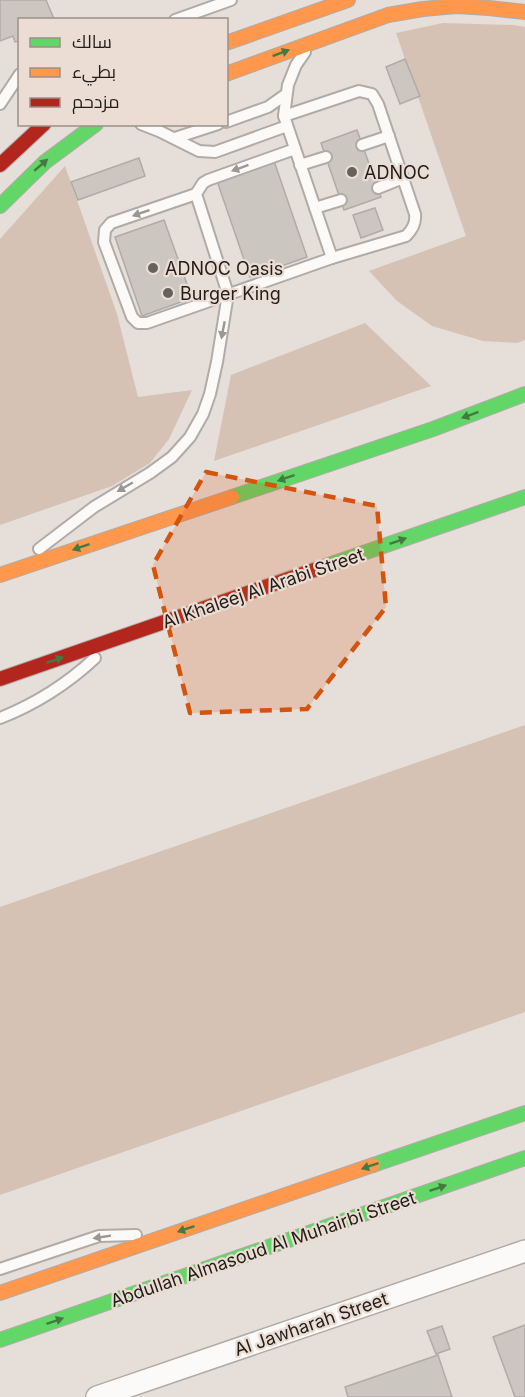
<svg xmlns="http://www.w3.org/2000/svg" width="525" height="1397" font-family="Inter,Cairo,sans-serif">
	<rect width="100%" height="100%" fill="#e6ded9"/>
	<!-- green -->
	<g fill="#d5c2b5">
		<path d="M443 23 513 25 525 27V340L517 343 483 341 432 326 397 301 369 271 466 236 396 33Z"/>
		<path d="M65 166 117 314 138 397 192 390 169 439 150 463 112 486 0 525V239Z"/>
		<path d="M365 323 431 386 214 461 231 375Z"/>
		<path d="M525 725V1012L0 1195V907Z"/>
	</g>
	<!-- building -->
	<g fill="#ccc6c1" stroke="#b1aba8" stroke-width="1.5">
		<path d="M0 0H46L54 19 20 20V41L15 42 13 36 0 41Z"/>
		<path d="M405 59 420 96 400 104 386 67Z"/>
		<path d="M357 130 381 197 344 210 321 143Z"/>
		<path d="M139 158 145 176 78 200 71 182Z"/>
		<path d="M273 158 307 257 250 277 216 178Z"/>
		<path d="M375 208 383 230 361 238 353 215Z"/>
		<path d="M164 220 192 298 142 316 115 237Z"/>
		<path d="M525 1325V1397H515L493 1337Z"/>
		<path d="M442 1326 450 1349 436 1354 427 1331Z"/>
		<path d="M438 1355 452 1397H348L345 1387Z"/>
	</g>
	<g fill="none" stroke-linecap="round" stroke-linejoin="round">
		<!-- lane casing -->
		<g stroke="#b1aba7" stroke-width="14">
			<g id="lane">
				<path d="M175 20 231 0"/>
				<path d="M305 52 296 65 288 85 284 116 332 258"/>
				<path d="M0 104 20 74"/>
				<path d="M226 122 268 107 285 95"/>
				<path d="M141 124 159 131 199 151 215 152 287 126"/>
				<path d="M175 138 218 124"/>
				<path d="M362 145 389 136"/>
				<path d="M300 165 326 157"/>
				<path d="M378 188 403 178"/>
				<path d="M196 194 111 223 105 230 104 242 132 317 138 323H147L332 258 406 236C413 229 416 223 415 214L378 104 372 94 359 91 284 116"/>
				<path d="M315 208 341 200"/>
				<path d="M39 549 94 507 150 473 172 457 190 437 203 414 210 394 217 362 228 294 196 194 203 183 208 180 295 149"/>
				<path d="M0 718C36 704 67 684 95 658"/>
				<path d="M0 1269 99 1236 136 1235"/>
			</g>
		</g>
		<!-- street casing -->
		<g stroke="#b1aba7" stroke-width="24">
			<path id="street" d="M97 1397 525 1251"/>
		</g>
		<!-- fast casing -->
		<g stroke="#b1aba7" stroke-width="16">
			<g id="fast">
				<path d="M0 206 45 162 96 124"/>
				<path d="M232 497 433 429 525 394"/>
				<path d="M314 570 525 497"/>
				<path d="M373 1165 525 1113"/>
				<path d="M0 1340 525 1158"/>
			</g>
		</g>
		<!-- slow casing -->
		<g stroke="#b1aba7" stroke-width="16">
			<g id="slow">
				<path d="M226 43 348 0"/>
				<path d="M226 74 388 15 423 9 456 6 489 8 525 12"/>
				<path d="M0 575 232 497"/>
				<path d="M0 1293 373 1165"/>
			</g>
		</g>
		<!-- jam casing -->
		<g stroke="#b1aba7" stroke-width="16">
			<g id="jam">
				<path d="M0 165 44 124"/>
				<path d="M0 679 314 570"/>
			</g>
		</g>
		<!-- lane -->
		<use href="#lane" stroke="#fbfaf9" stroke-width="10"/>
		<!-- street -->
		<use href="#street" stroke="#fbfaf9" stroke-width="21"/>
		<!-- fast -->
		<use href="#fast" stroke="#63d668" stroke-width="14"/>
		<!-- slow -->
		<use href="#slow" stroke="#ff974d" stroke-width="14"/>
		<!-- jam -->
		<use href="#jam" stroke="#b3261e" stroke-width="14"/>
	</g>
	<!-- one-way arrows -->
	<defs><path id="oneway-solid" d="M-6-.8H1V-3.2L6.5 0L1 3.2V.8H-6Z" transform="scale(1.5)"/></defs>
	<g fill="#437a41">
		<use href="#oneway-solid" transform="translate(281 53) rotate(-21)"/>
		<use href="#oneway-solid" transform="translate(41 165) rotate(-41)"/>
		<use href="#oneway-solid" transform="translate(470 415) rotate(160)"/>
		<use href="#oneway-solid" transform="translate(286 478) rotate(161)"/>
		<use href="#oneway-solid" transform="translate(398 541) rotate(-19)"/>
		<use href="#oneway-solid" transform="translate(81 547) rotate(161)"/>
		<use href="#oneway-solid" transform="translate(55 660) rotate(-19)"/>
		<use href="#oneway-solid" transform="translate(370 1166) rotate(161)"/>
		<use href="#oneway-solid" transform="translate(438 1188) rotate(-19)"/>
		<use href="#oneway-solid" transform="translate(186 1229) rotate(161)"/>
		<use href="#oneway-solid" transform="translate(55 1321) rotate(-19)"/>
	</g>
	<g fill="#9a9795">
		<use href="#oneway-solid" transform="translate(240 168) rotate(160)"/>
		<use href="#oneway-solid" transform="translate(141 213) rotate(161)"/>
		<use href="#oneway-solid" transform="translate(223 330) rotate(101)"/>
		<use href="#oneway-solid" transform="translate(125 487) rotate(150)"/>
		<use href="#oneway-solid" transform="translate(102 1237) rotate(171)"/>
	</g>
	<!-- marked area -->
	<path fill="#d4530d" fill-opacity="0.2" stroke="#d4530d" stroke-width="4.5" stroke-dasharray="12 8" stroke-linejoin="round" d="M206 472 377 506 386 607 307 709 190 713 153 565Z"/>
	<!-- markers -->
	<g fill="#67615d" stroke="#ebddd4" stroke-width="2">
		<circle cx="352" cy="172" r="6"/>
		<circle cx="153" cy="268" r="6"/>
		<circle cx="168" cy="293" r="6"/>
	</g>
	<g text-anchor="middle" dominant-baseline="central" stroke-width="4.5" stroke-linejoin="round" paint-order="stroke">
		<!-- poi labels -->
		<g font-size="18" fill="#231e1a" stroke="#ebddd4" text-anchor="start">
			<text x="364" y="172">ADNOC</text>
			<text x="165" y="268">ADNOC Oasis</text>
			<text x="180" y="293">Burger King</text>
		</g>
		<!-- street labels -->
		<g font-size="18" fill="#231e1a" stroke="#ebddd4">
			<text transform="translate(263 588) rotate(-19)">Al Khaleej Al Arabi Street</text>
			<text transform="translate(263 1249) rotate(-19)">Abdullah Almasoud Al Muhairbi Street</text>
			<text transform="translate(311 1324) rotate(-19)">Al Jawharah Street</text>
		</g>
	</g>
	<!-- legend -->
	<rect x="18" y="18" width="210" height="108" fill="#ebddd4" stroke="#9b918a" stroke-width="1.5"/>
	<rect x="30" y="38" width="30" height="9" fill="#63d668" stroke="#9b918a" stroke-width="1.5"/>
	<text x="72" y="48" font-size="18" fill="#231e1a">سالك</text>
	<rect x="30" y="68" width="30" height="9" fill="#ff974d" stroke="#9b918a" stroke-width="1.5"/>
	<text x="72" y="78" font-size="18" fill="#231e1a">بطيء</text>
	<rect x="30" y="98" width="30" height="9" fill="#b3261e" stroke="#9b918a" stroke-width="1.5"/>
	<text x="72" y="108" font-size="18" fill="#231e1a">مزدحم</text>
</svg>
